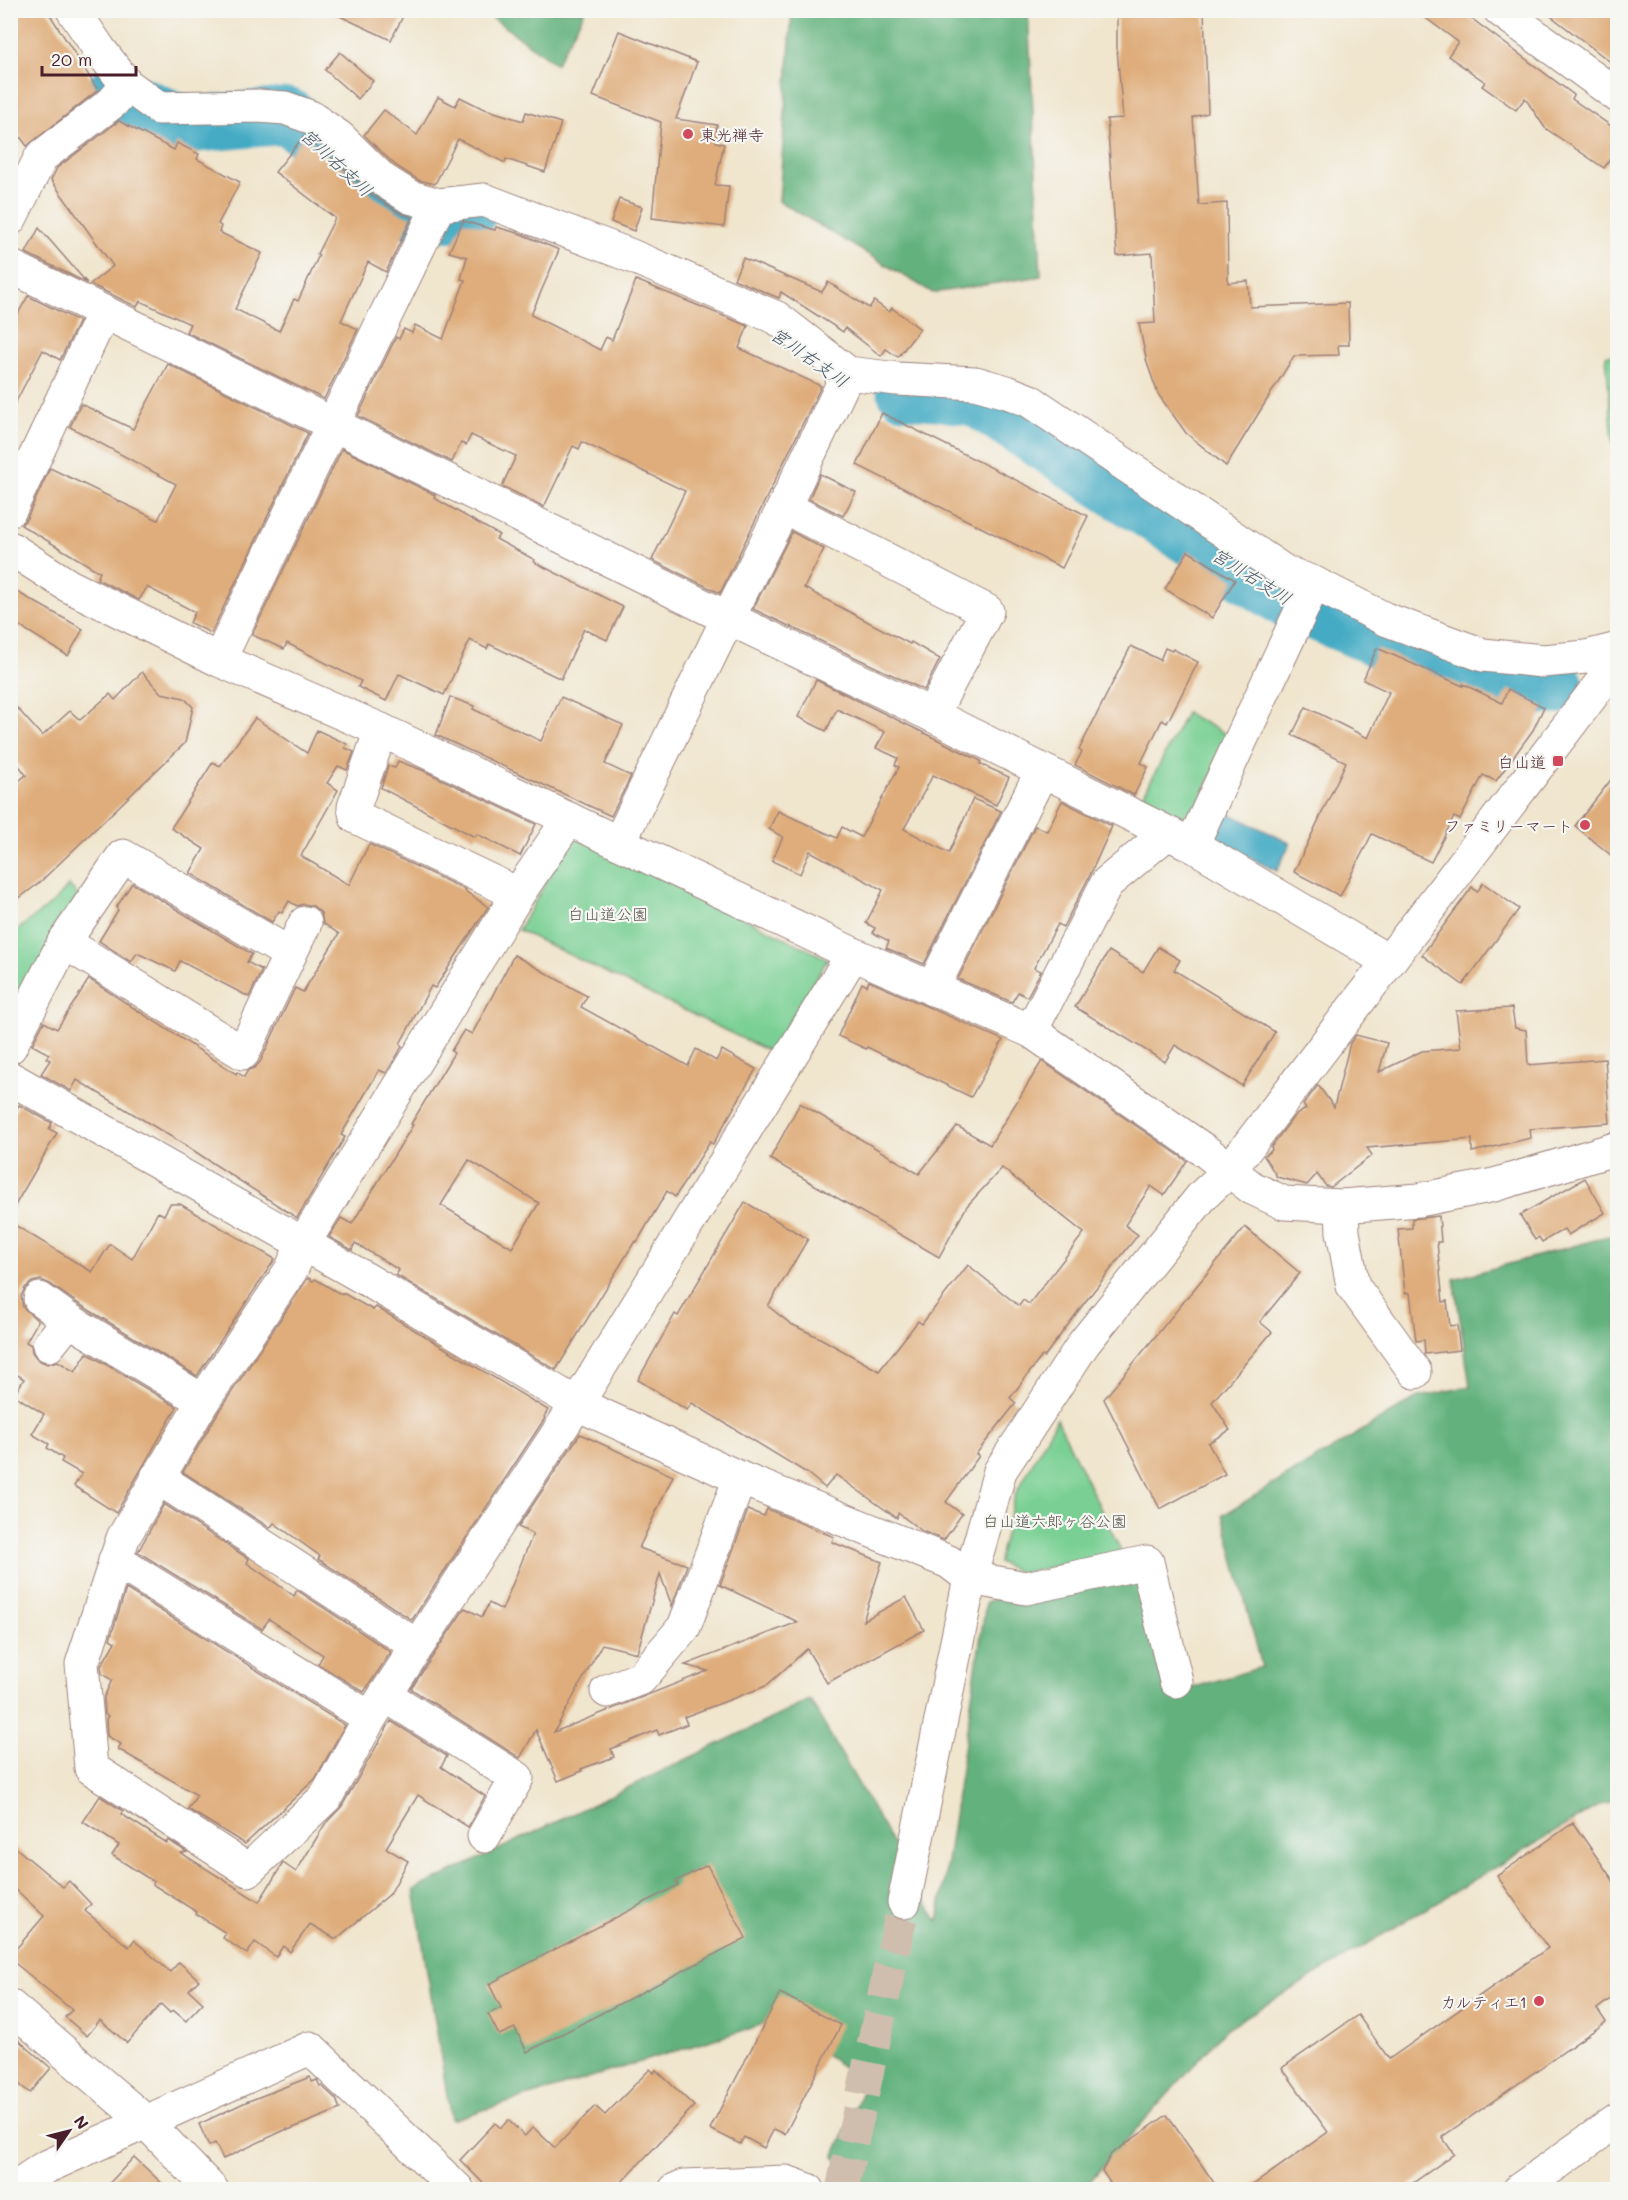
<svg xmlns="http://www.w3.org/2000/svg" width="1628" height="2200" font-family="Mali,'Klee One',sans-serif">
	<rect width="100%" height="100%" fill="#f6f6f2"/>
	<filter id="ink" filterUnits="userSpaceOnUse"><feTurbulence type="fractalNoise" baseFrequency=".0167" numOctaves="2"/><feDisplacementMap in="SourceGraphic" scale="12" xChannelSelector="R" yChannelSelector="G"/><feConvolveMatrix kernelMatrix="1 2 1 2 8 2 1 2 1" color-interpolation-filters="sRGB"/></filter>
	<filter id="wash" filterUnits="userSpaceOnUse"><feTurbulence type="fractalNoise" baseFrequency=".008" numOctaves="4" result="noise"/><feDisplacementMap in="SourceGraphic" scale="24" xChannelSelector="R" yChannelSelector="G"/><feGaussianBlur stdDeviation="1.35" result="paint"/><feColorMatrix in="noise" values="0 0 0 0 0 0 0 0 0 0 0 0 0 0 0 0 0 1.4 0 .05"/><feComposite in="paint" operator="in"/></filter>
	<g filter="url(#wash)">
		<rect width="100%" height="100%" fill="#f0e5cd"/>
		<!-- green -->
		<g fill="#7ad094" stroke="#627860" stroke-width="1.5">
			<path d="M1617 353H1618L1617 491 1606 356Z"/>
			<path d="M1186 713 1230 736 1187 827 1139 804Z"/>
			<path d="M574 835 828 959 770 1052 518 930Z"/>
			<path d="M69 885 81 899 11 1011V935L56 900Z"/>
			<path d="M1057 1419 1122 1553 1021 1573 998 1562 1015 1495Z"/>
		</g>
		<!-- forest -->
		<g fill="#63b27e" stroke="#566854" stroke-width="1.5">
			<path d="M483 11H585L556 64Z"/>
			<path d="M792 11H1028L1041 276 933 293 779 201Z"/>
			<path d="M1617 1234V1801L1601 1804 1227 2028 1083 2189H872L834 2157 866 2082 774 2021 451 2120 414 1890 810 1700 938 1922 986 1602 1026 1588 1147 1562 1172 1694 1262 1667 1223 1515 1416 1398 1470 1386 1454 1279Z"/>
		</g>
		<!-- water -->
		<path fill="#45abc4" stroke="#486578" stroke-width="1.5" d="M1226 812 1290 843 1277 871 1213 840Z"/>
		<g fill="none" stroke-linecap="round" stroke-linejoin="round">
			<!-- river -->
			<g stroke="#45abc4" stroke-width="57">
				<path d="M117 89 124 98 186 125 287 116 306 130 380 201 422 214 468 213"/>
				<path d="M905 390 936 392 976 398 1289 601 1462 674 1528 687 1556 686"/>
			</g>
		</g>
		<g id="blocks">
			<!-- building -->
			<g fill="#dfad7c" fill-rule="evenodd">
				<path d="M10 10H47L98 90 27 146 10 123Z"/>
				<path d="M327 10H406L391 40Z"/>
				<path d="M1117 10H1204L1208 113 1193 117 1199 205 1227 203 1228 283 1248 281 1250 307 1348 303 1349 345H1338L1339 355 1294 356 1226 466 1186 433 1158 394 1147 363 1139 324 1155 323 1152 253 1117 256 1107 119 1123 118 1117 49Z"/>
				<path d="M1415 10H1460L1574 95 1572 99 1617 130V149L1604 168 1545 128 1525 98 1516 110 1482 86 1485 82 1448 56 1458 42Z"/>
				<path d="M1543 10H1617V67Z"/>
				<path d="M619 31 697 62 676 119 717 125 716 142 724 144 715 185 729 186 724 227 652 218 661 122 593 96Z"/>
				<path d="M340 52 373 81 358 99 325 70Z"/>
				<path d="M438 97 455 106 460 97 482 108 523 121 526 112 561 123 545 172 506 159 505 163 458 139 435 184 418 180 395 165 364 135 384 110 417 135Z"/>
				<path d="M119 121 174 150 177 143 199 154 197 159 240 182 218 224 221 226 219 232 262 253 235 309 279 331 294 299 298 301 319 255 317 254 335 218 275 172 303 137 341 165 373 196 400 213 412 217 386 272 368 262 341 321 358 329 324 399 186 332 190 324 140 301 137 307 90 284 113 266 51 180 57 168Z"/>
				<path d="M619 199 642 207 634 231 611 222Z"/>
				<path d="M463 221 495 230 496 227 521 234 559 250 531 315 600 350 606 337 612 340 636 280 748 326 739 348 821 386 720 593 652 560 685 491 582 442 579 449 573 446 544 507 502 486 516 456 471 435 466 445 461 443 452 462 358 416 396 337 399 339 404 329 412 333 415 325 443 339 465 280 461 279 467 257 449 252Z"/>
				<path d="M39 228 54 245 87 283 26 253Z"/>
				<path d="M743 258 822 292 828 282 869 308 874 301 889 312 892 308 920 329 898 357 886 349 881 356 845 328 843 332 781 292 779 298 734 279Z"/>
				<path d="M28 296 79 321 60 360 43 350 10 413V328Z"/>
				<path d="M168 364 308 433 211 633 190 623 195 612 147 587 139 600 97 579 100 572 21 525 27 518 50 468 158 520 176 484 70 427 81 404 133 429Z"/>
				<path d="M882 413 1088 516 1062 568 857 465Z"/>
				<path d="M342 449 435 495 434 498 499 535 496 539 535 560 534 562 623 607 607 640 584 629 561 679 489 644 487 649 470 640 444 695 399 674 386 701 358 687 361 681 287 643 284 649 252 635Z"/>
				<path d="M820 474 856 492 843 516 809 499Z"/>
				<path d="M792 532 824 549 804 588 910 644 911 642 940 659 924 690 753 609Z"/>
				<path d="M1188 551 1235 580 1212 618 1165 589Z"/>
				<path d="M10 588 83 629 68 656 10 620Z"/>
				<path d="M1131 646 1160 660 1165 648 1172 651 1173 649 1198 662 1167 723 1162 720 1141 763 1148 767 1134 795 1075 765 1082 752 1079 750Z"/>
				<path d="M1377 648 1463 686V684L1502 703 1508 689 1544 707 1533 730 1496 781 1483 775 1460 820 1454 817 1431 862 1372 834 1340 896 1294 872 1346 762 1292 735 1306 707 1368 738 1389 692 1363 680Z"/>
				<path d="M142 672 161 693 184 698 193 707 185 743 39 883 10 905V788L26 775 10 753V700L42 736 70 711 80 720 110 694 115 700Z"/>
				<path d="M816 680 981 761 980 764 1009 777 996 805 933 775 904 829 949 853 973 799 1001 811 924 964 886 948 889 941 873 933 875 928 866 923 883 890 810 851 800 874 772 861 783 837 769 829 778 811 837 838 842 827 861 837 899 767 895 765 898 758 876 748 885 732 837 709 826 731 798 717Z"/>
				<path d="M450 697 474 706 473 709 541 741 561 697 623 725 605 764 631 776 611 816 436 735Z"/>
				<path d="M255 718 307 753 317 730 347 744 345 748 354 752 347 770 338 766 327 783 338 790 301 856 349 885 369 844 466 890 465 891 488 907 435 988 431 986 400 1044 402 1046 398 1054 386 1073 379 1070 341 1135 345 1137 297 1218 185 1145 77 1080 71 1091 41 1074 50 1060 46 1058 49 1054 32 1045 44 1022 57 1029 89 979 236 1074 237 1072 244 1077 248 1070 254 1068 260 1062 295 988 303 992 339 934 323 923 321 913 313 906 304 904 297 906 289 901 282 913 279 911 272 922 190 873 204 849 171 828 213 762 220 766Z"/>
				<path d="M398 761 422 770 536 824 520 856 477 834 475 837 381 788 388 766 395 768Z"/>
				<path d="M1617 772V860L1575 826Z"/>
				<path d="M1062 801 1112 826 1090 875 1063 927 1058 924 1034 968 1041 971 1027 997 1018 992 1012 1002 958 979 1035 826 1047 831Z"/>
				<path d="M132 883 252 954 247 962 262 970 249 997 180 961 175 971 137 953 131 962 99 941 118 910 116 908Z"/>
				<path d="M1483 883 1519 909 1463 985 1422 955 1472 887 1477 892Z"/>
				<path d="M1158 947 1180 960 1174 970 1275 1032 1242 1086 1175 1045 1165 1062 1075 1007 1109 951 1143 972Z"/>
				<path d="M514 955 587 996 581 1007 688 1066 696 1049 716 1061 722 1050 756 1069 713 1144 710 1142 675 1197 667 1191 637 1242 635 1241 556 1370 396 1275 399 1270 355 1243 352 1250 329 1237 341 1218 352 1224 413 1125 411 1124 454 1053 451 1051 464 1030 472 1034ZM469 1160 539 1203 512 1248 441 1205Z"/>
				<path d="M869 981 1003 1040 971 1097 867 1047 866 1049 838 1036 862 983 867 986Z"/>
				<path d="M1512 1008 1515 1028 1526 1030 1528 1065 1605 1059 1610 1123 1530 1129 1531 1138 1472 1152V1139L1367 1148 1372 1155 1331 1187 1326 1186 1317 1174 1307 1185 1277 1177 1264 1156 1272 1150 1271 1147 1294 1116 1306 1109 1303 1105 1318 1085 1334 1107 1350 1043 1356 1035 1387 1043 1379 1072 1422 1051 1461 1048 1456 1011Z"/>
				<path d="M1042 1061 1187 1161 1164 1195 1151 1186 1125 1225 1138 1235 1085 1302 1044 1357 1042 1356 1010 1398 1016 1403 976 1454 979 1456 946 1502 962 1514 944 1540 922 1531 898 1513 897 1518 836 1475 825 1488 807 1473 692 1403 687 1410 638 1380 675 1314 678 1316 745 1202 808 1239 768 1306 791 1324 820 1338 879 1371 918 1321 922 1324 968 1265 1019 1306 1023 1300 1029 1304 1084 1233 1002 1168 967 1206 939 1257 770 1159 800 1103 919 1174 957 1126 990 1145Z"/>
				<path d="M19 1105 52 1123 49 1129 57 1133 10 1214V1118Z"/>
				<path d="M1585 1178 1605 1213 1568 1235 1564 1229 1542 1242 1539 1237 1535 1240 1520 1215Z"/>
				<path d="M170 1204H180L275 1259 197 1376 79 1304 50 1284 41 1280 32 1282 25 1288 21 1296 23 1307 38 1321 26 1342 31 1345 32 1352 38 1360 47 1364 58 1361 75 1372 87 1353 177 1407 116 1513 74 1486 82 1474 61 1462 63 1458 47 1448 49 1444 32 1434 44 1414 14 1395 24 1379 10 1370V1222L92 1272 110 1244 132 1259 158 1212 164 1215Z"/>
				<path d="M1439 1216 1441 1242H1437L1443 1302 1447 1301 1450 1326 1457 1325 1460 1350 1425 1354 1424 1340 1416 1341 1410 1293H1405L1398 1229 1412 1228V1219Z"/>
				<path d="M1245 1227 1300 1273 1260 1322 1272 1332 1212 1402 1230 1430 1208 1443 1225 1474 1160 1509 1104 1399Z"/>
				<path d="M308 1278 313 1281 315 1279 342 1295 343 1293 373 1310 376 1307 548 1410 544 1417 545 1418 412 1620 318 1559 320 1556 274 1523 270 1528 183 1472 219 1411Z"/>
				<path d="M580 1434 673 1476 639 1548 687 1565 672 1606 660 1574 637 1653 602 1644 554 1732 708 1671 685 1665 798 1622 720 1585 748 1510 764 1516 767 1509 834 1537 832 1542 882 1562 863 1621 906 1597 924 1630 827 1683 807 1649 766 1686 684 1717 687 1724 659 1735 657 1730 611 1749 614 1757 581 1769 582 1771 558 1781 536 1730 520 1758 411 1689 465 1608 482 1617 489 1603 502 1610 533 1534 518 1527Z"/>
				<path d="M164 1504 249 1559 247 1563 294 1596 297 1590 391 1652 364 1692 318 1664 323 1655 269 1619 262 1629 138 1552Z"/>
				<path d="M126 1589 345 1725 315 1779 245 1844 188 1809 197 1795 118 1749 121 1744 107 1736 106 1719 108 1716 105 1714 104 1697 112 1680 102 1674 101 1666 115 1642 110 1639Z"/>
				<path d="M391 1721 447 1756 441 1767 485 1796 468 1827 418 1795 386 1848 408 1861 390 1894 336 1939 310 1924 290 1952 283 1946 276 1957 255 1942 247 1954 223 1938 226 1933 196 1914 197 1912 152 1884 154 1882 112 1855 119 1845 83 1822 100 1796 123 1811 121 1814 167 1843 168 1840 187 1852 181 1853 259 1902 283 1863 296 1872 325 1824 342 1806Z"/>
				<path d="M1573 1823 1617 1886V1994L1597 2009 1606 2022 1442 2137 1454 2154 1403 2190H1246L1328 2132 1282 2068 1358 2015 1389 2059 1548 1948 1497 1876Z"/>
				<path d="M10 1843 63 1887 69 1881 91 1904 85 1911 129 1947 134 1940 170 1972 179 1962 199 1980 189 1990 203 2003 186 2021 173 2010 170 2013 161 2004 127 2043 100 2020 87 2036 65 2017 72 2010 10 1959V1956L44 1916 10 1884Z"/>
				<path d="M707 1865 746 1938 527 2052 515 2028 499 2035 488 2014 501 2008 489 1984 678 1885 676 1881Z"/>
				<path d="M780 1993 841 2025 785 2134 774 2129 764 2148 744 2137 740 2144 710 2129Z"/>
				<path d="M10 2033 51 2068 30 2093 10 2077Z"/>
				<path d="M650 2069 654 2073 656 2070 694 2106 614 2190H490L460 2160 495 2123 501 2128 508 2120 525 2136 533 2127 555 2148 595 2106 605 2115Z"/>
				<path d="M310 2077 312 2082 317 2080 320 2086H322L336 2099 340 2109 288 2130 287 2129 223 2159 215 2143 209 2146 199 2124 246 2102Z"/>
				<path d="M1167 2115 1219 2190H1115L1102 2171 1111 2154Z"/>
				<path d="M134 2157 169 2190H103Z"/>
			</g>
		</g>
	</g>
	<g filter="url(#ink)">
		<use href="#blocks" fill-opacity="0" stroke="#9d827c" stroke-width="1.5"/>
		<g fill="none" stroke-linecap="round" stroke-linejoin="round">
			<!-- minor-tunnel -->
			<path stroke="#cfbdad" stroke-width="33" stroke-dasharray="33 16" stroke-linecap="butt" d="M842 2190 904 1902"/>
			<!-- minor casing -->
			<g stroke="#9d827c" stroke-width="35">
				<g id="minor">
					<path d="M73 10 100 50 127 85 159 108 258 106 285 108 310 117 339 137 383 180 410 197 439 205 484 200 629 255 777 318 848 373 897 379 975 383 1007 392 1030 401 1285 572 1314 583 1385 619 1483 655 1543 661 1586 657 1618 649"/>
					<path d="M1500 10 1618 96"/>
					<path d="M10 219 41 157 113 102 127 85"/>
					<path d="M10 266 728 618 932 715 1192 845 1388 961"/>
					<path d="M784 507 987 611 932 715"/>
					<path d="M10 510 103 313"/>
					<path d="M10 548 69 586 219 660 381 730 853 954 1031 1031 1208 1153 1252 1188 1284 1203 1342 1206 1419 1200 1494 1185 1618 1148"/>
					<path d="M219 660 439 205"/>
					<path d="M381 730 354 807 356 817 518 894"/>
					<path d="M569 819 518 894 303 1244 291 1270 203 1401 123 1538 82 1664 91 1768 248 1870 326 1797 370 1718 577 1404 853 954"/>
					<path d="M619 843 728 618 784 507 848 373"/>
					<path d="M1192 845 1314 583"/>
					<path d="M64 942 243 1053 305 923"/>
					<path d="M932 989 1042 771"/>
					<path d="M1031 1031 1107 883 1166 834"/>
					<path d="M10 1047 64 942 123 856 290 954"/>
					<path d="M10 1078 366 1279 577 1404 740 1478 949 1562 970 1578 1026 1588 1147 1562 1176 1681"/>
					<path d="M1342 1206 1343 1232 1353 1286 1415 1372"/>
					<path d="M40 1299 69 1320 203 1401"/>
					<path d="M49 1345 69 1320"/>
					<path d="M157 1477 417 1646"/>
					<path d="M115 1560 370 1718"/>
					<path d="M607 1691 641 1678 684 1627 740 1478"/>
					<path d="M385 1695 517 1778 484 1836"/>
					<path d="M904 1902 970 1578 1000 1471 1084 1343 1203 1195 1229 1171 1618 661"/>
					<path d="M10 2006 145 2121 212 2190"/>
					<path d="M11 2190 44 2168 310 2048 458 2190"/>
					<path d="M675 2190 684 2186 786 2182 808 2190"/>
					<path d="M1519 2190 1618 2120"/>
				</g>
			</g>
			<!-- minor -->
			<use href="#minor" stroke="#fff" stroke-width="33"/>
		</g>
	</g>
	<!-- markers -->
	<g fill="#d1495b" stroke="#f6f6f2" stroke-width="2">
		<circle cx="688" cy="134" r="6"/>
		<rect x="1552" y="755" width="12" height="12" rx="3"/>
		<circle cx="1585" cy="825" r="6"/>
		<circle cx="1539" cy="2001" r="6"/>
	</g>
	<g text-anchor="middle" dominant-baseline="central" stroke-width="4.5" stroke-linejoin="round" paint-order="stroke">
		<!-- poi labels -->
		<g font-size="16" fill="#4a1f2b" stroke="#f6f6f2" text-anchor="end">
			<text x="700" y="134" text-anchor="start">東光禅寺</text>
			<text x="1546" y="761">白山道</text>
			<text x="1573" y="825">ファミリーマート</text>
			<text x="1527" y="2001">カルティエ1</text>
		</g>
		<!-- park labels -->
		<g font-size="16" fill="#58544a" stroke="#f6f6f2">
			<text x="608" y="913">白山道公園</text>
			<text x="1055" y="1520">白山道六郎ヶ谷公園</text>
		</g>
		<!-- water labels -->
		<g font-size="18" font-style="italic" fill="#485768" stroke="#f6f6f2">
			<text transform="translate(337 162) rotate(43)">宮川右支川</text>
			<text transform="translate(810 357) rotate(35)">宮川右支川</text>
			<text transform="translate(1252 576) rotate(32)">宮川右支川</text>
		</g>
	</g>
	<!-- margin -->
	<rect width="1628" height="2200" fill="none" stroke="#f6f6f2" stroke-width="36"/>
	<!-- north arrow -->
	<g transform="translate(69 2131) rotate(55)" stroke="#f6f6f2" stroke-width="4.5" paint-order="stroke">
	<path d="M0-4.5L10 22L0 15L-10 22Z" fill="#4a1f2b"/>
	<text y="-9" font-size="16" font-weight="bold" text-anchor="middle" fill="#4a1f2b">N</text>
	</g>
	<!-- scale -->
	<path d="M42 66v9h94v-9" fill="none" stroke="#4a1f2b" stroke-width="3"/>
	<text x="51" y="66" font-size="18" fill="#4a1f2b" stroke="#f6f6f2" stroke-width="4.5" paint-order="stroke">20 m</text>
</svg>
